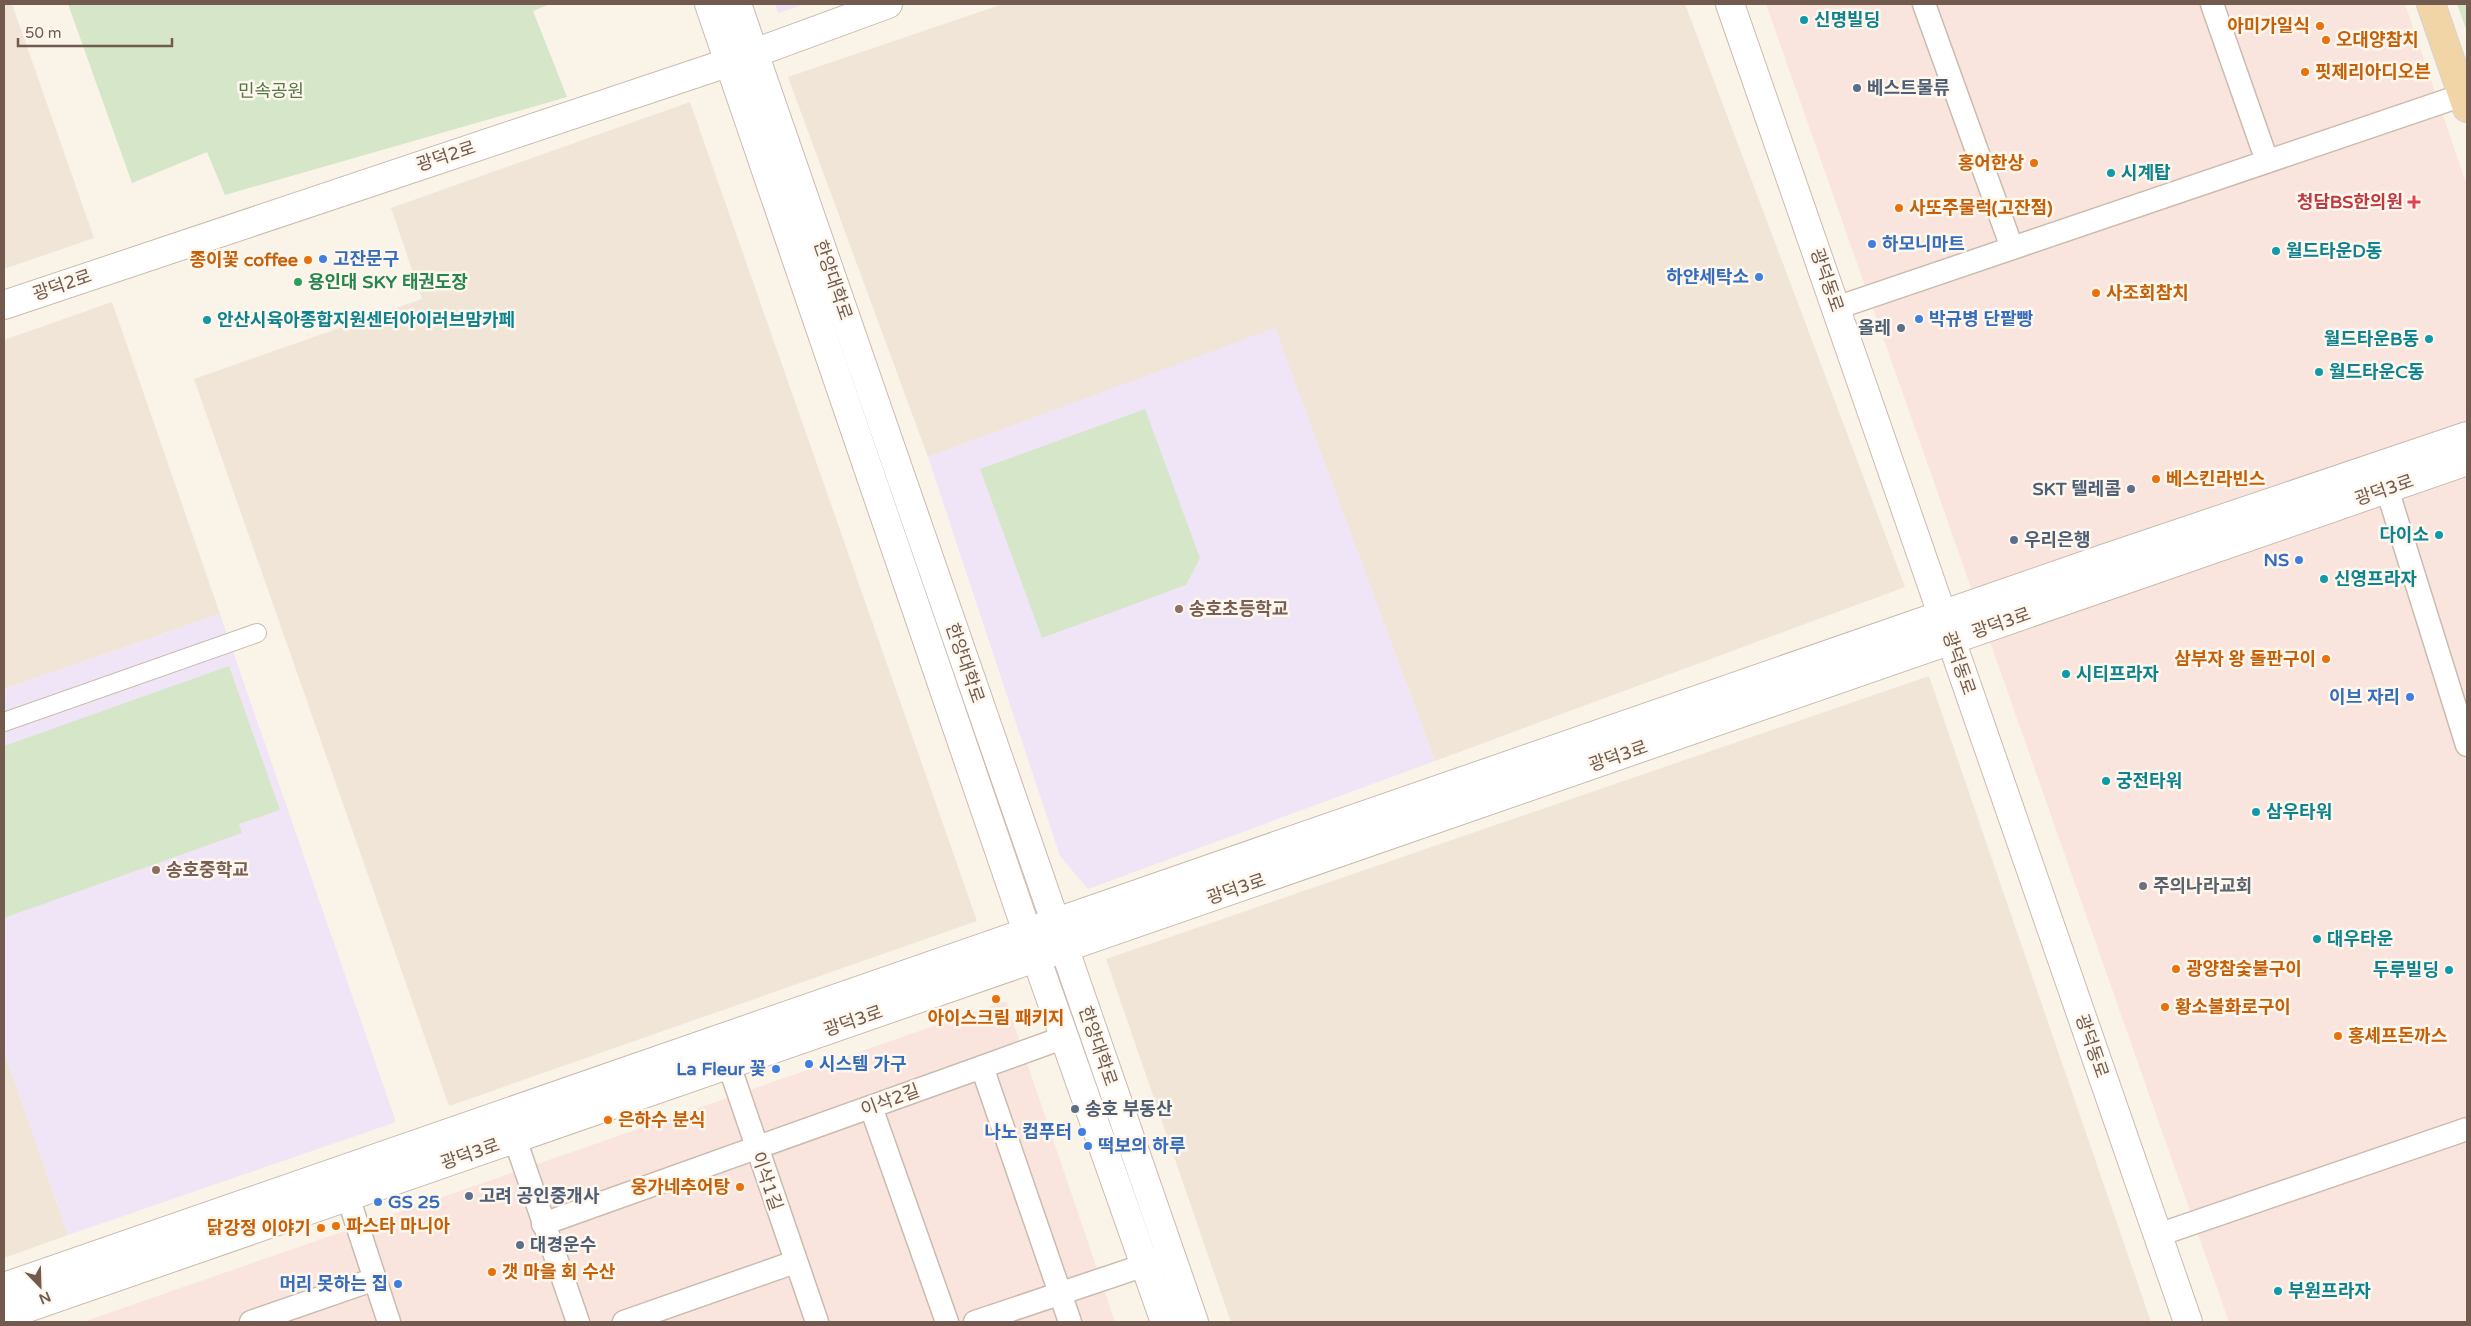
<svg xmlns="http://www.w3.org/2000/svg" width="2471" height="1326" font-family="'Varela Round','Noto Sans KR',sans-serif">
	<rect width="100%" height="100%" fill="#faf3e8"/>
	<!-- residential -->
	<g fill="#f1e5d7">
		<path d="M4 4H12L94 238 4 269Z"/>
		<path d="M1003 4H1685L1905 587 1435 761 1275 329 928 457 788 77Z"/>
		<path d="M690 102 977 921 449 1106 194 379 422 299 391 208Z"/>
		<path d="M112 302 220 614 4 689V340Z"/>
		<path d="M1929 676 2151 1322H1231L1106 959Z"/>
		<path d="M4 1051 68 1235 4 1258Z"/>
	</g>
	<!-- commercial -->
	<g fill="#f9e5dd">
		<path d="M1766 4H2405L2467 186V1322H2229Z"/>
		<path d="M1006 1001 1115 1322H83Z"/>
	</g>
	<!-- education -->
	<g fill="#f0e5f7">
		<path d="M775 4H805L778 13Z"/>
		<path d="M1275 328 1435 761 1088 889 1060 856 928 457Z"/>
		<path d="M220 614 396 1122 68 1235 4 1051V689Z"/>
	</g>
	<!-- green -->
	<g fill="#d5e7c8">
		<path d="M68 4H550L533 11 567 97 225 195 207 152 132 183Z"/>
		<path d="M2457 4H2467V32Z"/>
		<path d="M1145 409 1200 558 1186 585 1042 638 980 469Z"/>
		<path d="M229 666 280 810 239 824 242 833 4 918V746Z"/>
	</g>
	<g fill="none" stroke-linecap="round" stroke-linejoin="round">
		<!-- pedestrian casing -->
		<g stroke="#cbbbaf" stroke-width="20">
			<path id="pedestrian" d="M4 722 257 633"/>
		</g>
		<!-- minor casing -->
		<g stroke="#cbbbaf" stroke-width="25">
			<g id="minor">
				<path d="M1924 4 2012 248"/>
				<path d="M2212 4 2267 161"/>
				<path d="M1836 308 2463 95"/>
				<path d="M2387 489 2467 745"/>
				<path d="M721 1050 729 1065 817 1322"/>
				<path d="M982 1067 1065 1037"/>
				<path d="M871 1107 947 1322"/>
				<path d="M515 1139 578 1322"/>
				<path d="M348 1197 389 1322"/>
				<path d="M543 1224 982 1067 1070 1322"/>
				<path d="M2158 1235 2467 1129"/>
				<path d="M251 1322 375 1279"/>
				<path d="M624 1322 795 1262"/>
				<path d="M975 1322 1160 1260"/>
			</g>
		</g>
		<!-- tertiary casing -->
		<g stroke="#cbbbaf" stroke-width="30">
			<g id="tertiary">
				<path d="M709 4 1027 932 1165 1322"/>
				<path d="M737 4 1194 1322"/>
				<path d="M1730 4 2188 1322"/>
				<path d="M4 305 730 62 888 4"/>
				<path d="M4 1287 2103 559 2467 436"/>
				<path d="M4 1316 2467 461"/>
			</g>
		</g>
		<!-- primary casing -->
		<g stroke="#d8d1cd" stroke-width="30">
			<path id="primary" d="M2431 4 2467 108"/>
		</g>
		<!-- pedestrian -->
		<use href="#pedestrian" stroke="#fff" stroke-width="18"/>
		<!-- minor -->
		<use href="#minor" stroke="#fff" stroke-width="22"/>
		<!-- tertiary -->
		<use href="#tertiary" stroke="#fff" stroke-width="28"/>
		<!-- primary -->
		<use href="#primary" stroke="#f2d5a7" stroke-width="28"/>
	</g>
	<!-- markers -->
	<g fill="#0f9aa8" stroke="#fdf7ee" stroke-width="2">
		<circle cx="1804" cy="20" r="5"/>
		<circle cx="2111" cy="173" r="5"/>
		<circle cx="2276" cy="251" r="5"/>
		<circle cx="207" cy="320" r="5"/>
		<circle cx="2429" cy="339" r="5"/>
		<circle cx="2319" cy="372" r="5"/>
		<circle cx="2439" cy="535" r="5"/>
		<circle cx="2324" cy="579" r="5"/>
		<circle cx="2066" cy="674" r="5"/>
		<circle cx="2106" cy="781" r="5"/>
		<circle cx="2256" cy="812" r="5"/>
		<circle cx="2317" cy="939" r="5"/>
		<circle cx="2449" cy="970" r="5"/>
		<circle cx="2278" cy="1291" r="5"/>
	</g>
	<g fill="#e8710a" stroke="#fdf7ee" stroke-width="2">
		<circle cx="2320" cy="26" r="5"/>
		<circle cx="2326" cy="40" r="5"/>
		<circle cx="2305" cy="72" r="5"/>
		<circle cx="2034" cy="163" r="5"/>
		<circle cx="1899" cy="208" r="5"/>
		<circle cx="308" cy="260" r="5"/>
		<circle cx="2096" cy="293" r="5"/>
		<circle cx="2156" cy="479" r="5"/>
		<circle cx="2326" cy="659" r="5"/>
		<circle cx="2176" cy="969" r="5"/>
		<circle cx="996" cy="999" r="5"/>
		<circle cx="2165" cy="1007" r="5"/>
		<circle cx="2338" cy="1036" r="5"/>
		<circle cx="608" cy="1120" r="5"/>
		<circle cx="740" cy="1187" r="5"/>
		<circle cx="336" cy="1226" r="5"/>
		<circle cx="321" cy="1228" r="5"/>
		<circle cx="492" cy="1272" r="5"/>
	</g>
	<g fill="#5c6f8a" stroke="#fdf7ee" stroke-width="2">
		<circle cx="1857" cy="88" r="5"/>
		<circle cx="1901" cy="328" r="5"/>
		<circle cx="2131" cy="489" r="5"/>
		<circle cx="2014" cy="540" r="5"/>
		<circle cx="1075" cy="1109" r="5"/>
		<circle cx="469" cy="1196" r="5"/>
		<circle cx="520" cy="1245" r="5"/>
	</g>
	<path fill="#e0444e" stroke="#fdf7ee" stroke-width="2" d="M2411.5 194.5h5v5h5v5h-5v5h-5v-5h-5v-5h5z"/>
	<g fill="#3f7fe0" stroke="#fdf7ee" stroke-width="2">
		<circle cx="1872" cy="244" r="5"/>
		<circle cx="323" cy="259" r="5"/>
		<circle cx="1759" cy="277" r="5"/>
		<circle cx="1919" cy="319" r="5"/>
		<circle cx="2299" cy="560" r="5"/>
		<circle cx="2410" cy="697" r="5"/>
		<circle cx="809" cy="1064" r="5"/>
		<circle cx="776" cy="1069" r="5"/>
		<circle cx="1082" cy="1132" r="5"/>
		<circle cx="1088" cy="1146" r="5"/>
		<circle cx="378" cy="1202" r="5"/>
		<circle cx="398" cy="1284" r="5"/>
	</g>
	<circle fill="#2e9e5b" stroke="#fdf7ee" stroke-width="2" cx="298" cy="282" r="5"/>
	<g fill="#8d6e63" stroke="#fdf7ee" stroke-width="2">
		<circle cx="1179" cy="609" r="5"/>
		<circle cx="156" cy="870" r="5"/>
	</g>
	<circle fill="#6b7280" stroke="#fdf7ee" stroke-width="2" cx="2143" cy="886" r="5"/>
	<g text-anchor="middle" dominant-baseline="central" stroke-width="5" stroke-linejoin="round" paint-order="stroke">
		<!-- culture labels -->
		<g font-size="18" font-weight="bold" fill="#0d838f" stroke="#fdf7ee" text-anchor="start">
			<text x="1814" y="20">신명빌딩</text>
			<text x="2121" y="173">시계탑</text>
			<text x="2286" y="251">월드타운D동</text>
			<text x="217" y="320">안산시육아종합지원센터아이러브맘카페</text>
			<text x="2419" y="339" text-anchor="end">월드타운B동</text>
			<text x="2329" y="372">월드타운C동</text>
			<text x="2429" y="535" text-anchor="end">다이소</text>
			<text x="2334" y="579">신영프라자</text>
			<text x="2076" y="674">시티프라자</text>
			<text x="2116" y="781">궁전타워</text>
			<text x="2266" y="812">삼우타워</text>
			<text x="2327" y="939">대우타운</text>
			<text x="2439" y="970" text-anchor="end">두루빌딩</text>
			<text x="2288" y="1291">부원프라자</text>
		</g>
		<!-- food labels -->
		<g font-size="18" font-weight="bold" fill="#c56008" stroke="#fdf7ee" text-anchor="start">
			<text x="2310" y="26" text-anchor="end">아미가일식</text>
			<text x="2336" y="40">오대양참치</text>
			<text x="2315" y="72">핏제리아디오븐</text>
			<text x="2024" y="163" text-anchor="end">홍어한상</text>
			<text x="1909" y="208">사또주물럭(고잔점)</text>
			<text x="298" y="260" text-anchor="end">종이꽃 coffee</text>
			<text x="2106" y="293">사조회참치</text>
			<text x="2166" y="479">베스킨라빈스</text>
			<text x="2316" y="659" text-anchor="end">삼부자 왕 돌판구이</text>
			<text x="2186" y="969">광양참숯불구이</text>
			<text x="2175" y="1007">황소불화로구이</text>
			<text x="996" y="1018" text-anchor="middle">아이스크림 패키지</text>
			<text x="2348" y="1036">홍셰프돈까스</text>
			<text x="618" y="1120">은하수 분식</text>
			<text x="730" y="1187" text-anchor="end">웅가네추어탕</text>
			<text x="346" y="1226">파스타 마니아</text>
			<text x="311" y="1228" text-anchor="end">닭강정 이야기</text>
			<text x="502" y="1272">갯 마을 회 수산</text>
		</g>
		<!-- service labels -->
		<g font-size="18" font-weight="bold" fill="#4e5e75" stroke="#fdf7ee" text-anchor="start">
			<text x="1867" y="88">베스트물류</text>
			<text x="1891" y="328" text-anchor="end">올레</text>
			<text x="2121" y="489" text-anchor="end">SKT 텔레콤</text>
			<text x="2024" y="540">우리은행</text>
			<text x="1085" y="1109">송호 부동산</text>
			<text x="479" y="1196">고려 공인중개사</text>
			<text x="530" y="1245">대경운수</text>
		</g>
		<!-- park labels -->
		<g font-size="18" fill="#567748" stroke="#fdf7ee">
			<text x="271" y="91">민속공원</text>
		</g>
		<!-- street labels -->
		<g font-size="18" fill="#725a4e" stroke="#fdf7ee">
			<text transform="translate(446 156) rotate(-18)">광덕2로</text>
			<text transform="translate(833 280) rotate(71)">한양대학로</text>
			<text transform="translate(1827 280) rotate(71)">광덕동로</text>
			<text transform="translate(62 285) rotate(-19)">광덕2로</text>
			<text transform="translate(2384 490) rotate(-19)">광덕3로</text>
			<text transform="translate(2001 623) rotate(-19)">광덕3로</text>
			<text transform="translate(965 663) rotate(71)">한양대학로</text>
			<text transform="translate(1959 663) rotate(71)">광덕동로</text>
			<text transform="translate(1618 756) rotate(-19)">광덕3로</text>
			<text transform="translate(1236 889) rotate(-19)">광덕3로</text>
			<text transform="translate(853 1021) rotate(-19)">광덕3로</text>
			<text transform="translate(1098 1046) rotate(71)">한양대학로</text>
			<text transform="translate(2092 1046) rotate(71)">광덕동로</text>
			<text transform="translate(890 1100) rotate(-20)">이삭2길</text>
			<text transform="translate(470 1154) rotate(-19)">광덕3로</text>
			<text transform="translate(767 1181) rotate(71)">이삭1길</text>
		</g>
		<!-- health labels -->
		<g font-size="18" font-weight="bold" fill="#be3a42" stroke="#fdf7ee" text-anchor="end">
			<text x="2403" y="202">청담BS한의원</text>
		</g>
		<!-- shop labels -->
		<g font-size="18" font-weight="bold" fill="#366cbe" stroke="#fdf7ee" text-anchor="start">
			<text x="1882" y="244">하모니마트</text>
			<text x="333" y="259">고잔문구</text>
			<text x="1749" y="277" text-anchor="end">하얀세탁소</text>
			<text x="1929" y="319">박규병 단팥빵</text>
			<text x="2289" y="560" text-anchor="end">NS</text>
			<text x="2400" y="697" text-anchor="end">이브 자리</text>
			<text x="819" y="1064">시스템 가구</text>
			<text x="766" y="1069" text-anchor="end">La Fleur 꽃</text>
			<text x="1072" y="1132" text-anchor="end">나노 컴푸터</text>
			<text x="1098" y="1146">떡보의 하루</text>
			<text x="388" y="1202">GS 25</text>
			<text x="388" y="1284" text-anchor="end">머리 못하는 집</text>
		</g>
		<!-- leisure labels -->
		<g font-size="18" font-weight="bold" fill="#27864d" stroke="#fdf7ee" text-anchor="start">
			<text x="308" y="282">용인대 SKY 태권도장</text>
		</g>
		<!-- education labels -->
		<g font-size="18" font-weight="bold" fill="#785e54" stroke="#fdf7ee" text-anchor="start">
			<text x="1189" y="609">송호초등학교</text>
			<text x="166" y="870">송호중학교</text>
		</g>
		<!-- worship labels -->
		<g font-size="18" font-weight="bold" fill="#5b616d" stroke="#fdf7ee" text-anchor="start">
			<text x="2153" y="886">주의나라교회</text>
		</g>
	</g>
	<!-- border -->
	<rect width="2471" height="1326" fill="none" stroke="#725a4e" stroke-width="10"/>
	<!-- north arrow -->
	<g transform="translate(40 1286) rotate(157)" stroke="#fdf7ee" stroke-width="4" paint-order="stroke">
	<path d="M0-4L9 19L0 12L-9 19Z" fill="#725a4e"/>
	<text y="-8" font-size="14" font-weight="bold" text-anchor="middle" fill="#725a4e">N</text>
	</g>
	<!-- scale -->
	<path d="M18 38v8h154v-8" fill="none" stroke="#725a4e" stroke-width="2.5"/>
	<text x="25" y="38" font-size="15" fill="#725a4e" stroke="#fdf7ee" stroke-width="4" paint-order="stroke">50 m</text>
</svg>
